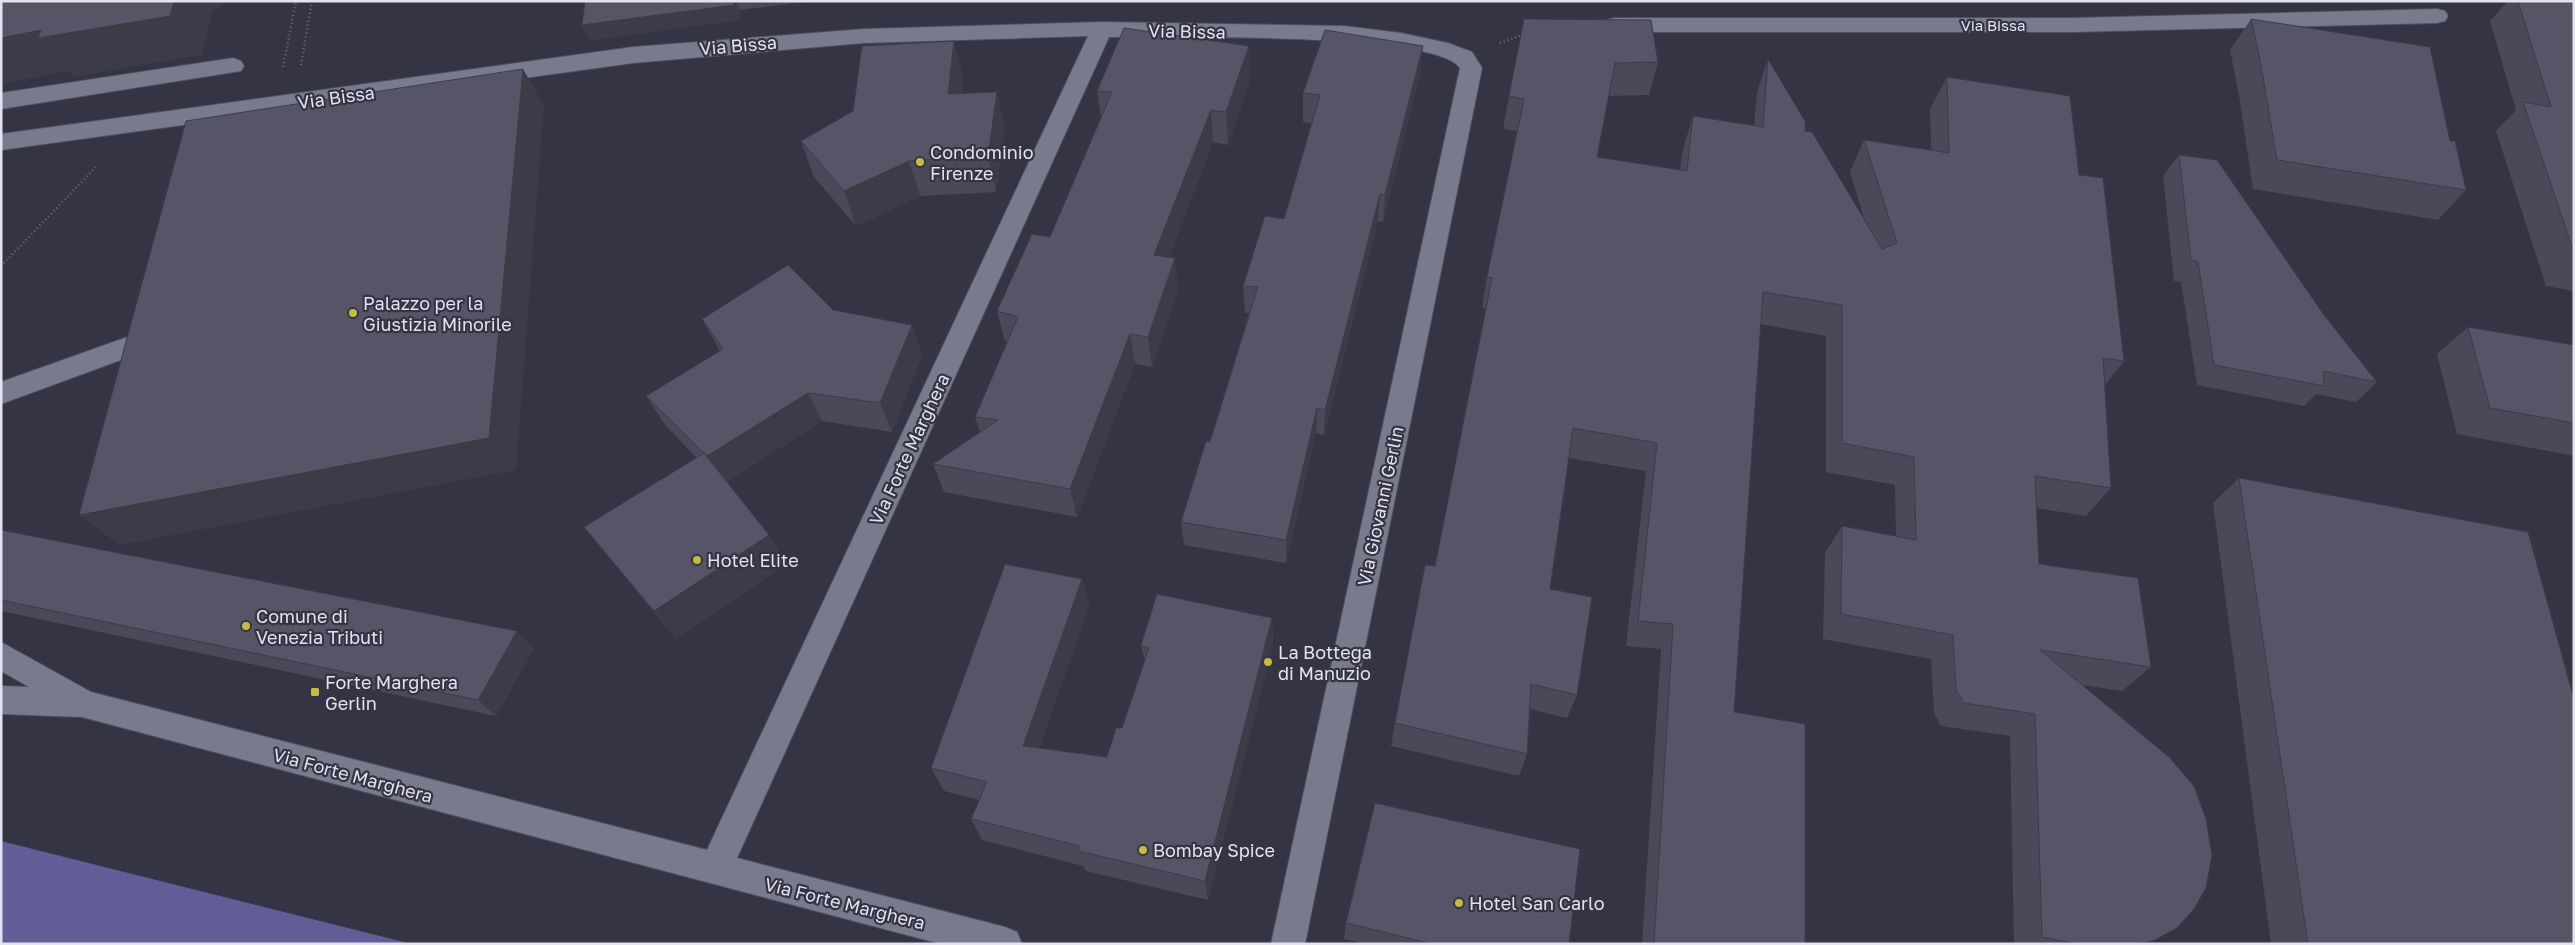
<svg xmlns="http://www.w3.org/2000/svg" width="2575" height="945" font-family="'Golos Text',sans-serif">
	<rect width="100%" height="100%" fill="#343445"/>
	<!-- water -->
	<path fill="#615d97" d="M1 841 412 944H1Z"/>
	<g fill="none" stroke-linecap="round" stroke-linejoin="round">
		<!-- minor casing -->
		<g stroke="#4f505d" stroke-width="2">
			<g id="minor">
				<path d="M2437 9 2445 11 2448 16 2445 21 2437 23 2072 32H1614L1606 30 1603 25 1606 20 1614 18H2072Z"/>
				<path d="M1102 22 1344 26 1401 33 1448 43 1472 52 1482 68 1305 944H1271L1460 68C1437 31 1162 38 1109 37L737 858 1005 927 1017 932 1022 944H941L82 717 1 714V686L29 687 1 671V642L91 692 707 850 1088 36 864 43 633 63 1 150V134L633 47 864 29Z"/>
				<path d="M233 58 241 61 244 66 241 71 1 109V93Z"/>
				<path d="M147 330 156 333 160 340 156 347 1 404V382Z"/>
			</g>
		</g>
		<!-- path -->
		<g stroke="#6b6c7a" stroke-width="2.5" stroke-dasharray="1 3" stroke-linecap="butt">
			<path d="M1500 43 1525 34"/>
			<path d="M301 65 312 1"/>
			<path d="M283 67 296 1"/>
			<path d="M1 266 96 167"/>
		</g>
		<!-- minor -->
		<use href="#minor" fill="#7a7a8d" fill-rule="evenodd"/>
	</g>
	<!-- wall -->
	<g fill="#494959">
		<path d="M585 1H812L740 10V20L590 40 582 25Z"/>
		<path d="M2508 1H2574V291L2546 286 2496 131 2516 110 2490 21Z"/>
		<path d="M1524 19 1658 62 1649 95 1608 96 1597 157 1680 170 1683 149 1693 116 1754 126 1757 92 1768 59 1805 131 1864 218 1850 172 1864 140 1931 150 1930 109 1947 77 2079 175 2124 361 2104 386 2111 488 2086 516 2036 508 2039 564 2151 667 2122 691 2082 685 2148 944H2014L2010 736 1941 726 1934 713 1931 659 1823 639 1825 553 1842 526 1896 536 1895 485 1826 472V336L1760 324 1734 712 1805 944H1642L1661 649 1626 646 1646 471 1569 458 1550 589 1577 695 1567 718 1530 709 1527 754 1519 776 1391 746 1395 723 1435 566 1486 309 1482 308 1487 277 1518 131 1503 129 1509 96Z"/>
		<path d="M2251 19 2450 141 2466 190 2438 220 2253 189 2239 95 2230 50Z"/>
		<path d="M954 41 963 78 961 93 1005 127 996 192 920 196 856 226 814 177 801 141 853 111Z"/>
		<path d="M1420 74 1383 222 1378 221 1324 435 1316 433 1286 563 1184 545 1181 522 1210 442 1249 313H1245L1243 286 1284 219 1312 123 1303 122V93Z"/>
		<path d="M1250 79 1228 145 1213 142 1169 257 1178 289 1152 367 1135 364 1077 517 944 492 933 464 980 432 975 417 1008 342 1005 341 997 311 1050 237 1101 118 1097 91Z"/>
		<path d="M2179 155 2324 315 2377 382 2356 402 2316 394 2304 406 2197 385 2181 282 2174 281 2163 176Z"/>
		<path d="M833 310 912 325 922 355 892 432 822 421 727 482 769 535 786 564 676 639 584 527 697 458 665 425 646 396 720 351 702 319Z"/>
		<path d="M2468 327 2574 345V456L2457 434 2437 354Z"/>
		<path d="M2239 478 2574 944H2271L2213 503Z"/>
		<path d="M1 530 534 648 496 716 1 611Z"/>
		<path d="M1082 579 1089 606 1039 748 1107 757 1122 728 1145 661 1141 645 1272 618 1273 644 1208 900 1086 871 1083 866 982 840 971 819 979 800 944 791 931 768Z"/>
		<path d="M1346 923 1569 944H1365L1344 939Z"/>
	</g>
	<!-- shaded-wall -->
	<g fill="#3c3c48">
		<path d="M174 1H222L220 9 213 10 202 55 74 77 68 71 1 84V38L41 30Z"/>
		<path d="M734 1H736L740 10V20L590 40 582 25Z"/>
		<path d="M954 41 963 78 958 130 948 94Z"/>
		<path d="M1249 46 1250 79 1228 145 1226 112Z"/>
		<path d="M1423 46 1420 74 1383 222 1385 195Z"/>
		<path d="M523 69 544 105 516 470 120 545 79 515Z"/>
		<path d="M997 92 1005 127 996 192 988 156Z"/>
		<path d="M1211 110 1213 142 1158 286 1154 255Z"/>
		<path d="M909 161 920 196 856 226 844 191Z"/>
		<path d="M1380 194 1378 221 1324 435 1325 410Z"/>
		<path d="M1175 258 1178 289 1152 367 1148 337Z"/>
		<path d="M912 325 922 355 892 432 880 403Z"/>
		<path d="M1130 334 1135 364 1077 517 1070 489Z"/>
		<path d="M808 393 822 421 724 484 706 456Z"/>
		<path d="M1317 408 1316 433 1286 563V540Z"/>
		<path d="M769 535 786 564 676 639 654 611Z"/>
		<path d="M1082 579 1089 606 1032 769 1023 746Z"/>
		<path d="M1272 618 1273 644 1208 900 1205 881Z"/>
		<path d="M517 631 534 648 496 716 478 700Z"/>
		<path d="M2155 940 2148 944H2140Z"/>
	</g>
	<!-- building -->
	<g fill="#555567" stroke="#3c3c48">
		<path d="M1 1H174L170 16 38 38 41 30 1 38Z"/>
		<path d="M585 1H734V5L582 25Z"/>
		<path d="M2518 1H2574V252L2523 102 2551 107Z"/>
		<path d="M1524 19 1651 20 1658 62 1615 63 1597 157 1687 171 1693 116 1763 127 1768 59 1805 121V131L1812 132 1882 249 1897 243 1864 140 1949 153 1947 77 2070 96 2079 175 2103 178 2124 361 2103 358 2111 488 2035 476 2039 564 2138 578 2151 667 2040 650 2170 758 2194 786 2206 819 2212 855 2206 888 2194 909 2177 928 2155 940 2140 944H2078L2042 937 2035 714 1964 703 1956 690 1953 635 1841 614 1842 526 1916 540 1914 457 1842 443V305L1763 292 1734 712 1805 724V944H1654L1673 624 1638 621 1657 443 1573 428 1550 589 1592 597 1577 695 1531 684 1527 754 1395 723 1425 565 1435 566 1492 278 1487 277 1524 99 1509 96Z"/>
		<path d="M2251 19 2430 47 2450 141H2455L2466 190 2277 160 2261 65Z"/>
		<path d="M1124 28 1249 46 1226 112 1211 110 1154 255 1175 258 1148 337 1130 334 1070 489 933 464 998 420 975 417 1018 317 997 311 1032 234 1050 237 1112 92 1097 91Z"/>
		<path d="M1325 30 1423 46 1385 195 1380 194 1325 410 1317 408 1286 540 1181 522 1206 441 1210 442 1258 287 1243 286 1265 216 1284 219 1320 95 1303 93Z"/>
		<path d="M954 41 948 94 997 92 988 156 909 161 844 191 801 141 853 111 862 46Z"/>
		<path d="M523 69 489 438 79 515 186 121Z"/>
		<path d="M2179 155 2217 160 2324 315 2377 382 2323 371 2324 386 2214 365 2198 262 2191 260Z"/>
		<path d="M788 265 833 310 912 325 880 403 808 393 707 456 646 396 723 349 702 319Z"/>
		<path d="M2468 327 2574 345V423L2490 408Z"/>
		<path d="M704 453 769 535 654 611 584 527Z"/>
		<path d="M2239 478 2528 532 2574 699V944H2308Z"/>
		<path d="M1 530 517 631 478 700 1 600Z"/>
		<path d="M1005 564 1082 579 1023 746 1107 757 1116 728H1122L1149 648 1141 645 1157 594 1272 618 1205 881 1078 851 1079 846 971 819 987 782 931 768Z"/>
		<path d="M1375 803 1580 849 1569 944H1432L1346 923Z"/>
	</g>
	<!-- markers -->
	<g fill="#c5bc3d" stroke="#343445" stroke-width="2">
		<circle cx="920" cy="162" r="5"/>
		<circle cx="353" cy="313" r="5"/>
		<circle cx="697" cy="560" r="5"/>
		<circle cx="246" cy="626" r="5"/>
		<circle cx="1268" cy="662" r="5"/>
		<rect x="310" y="687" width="10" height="10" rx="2.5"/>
		<circle cx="1143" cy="850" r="5"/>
		<circle cx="1459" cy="903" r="5"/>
	</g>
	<g text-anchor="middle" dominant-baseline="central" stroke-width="4.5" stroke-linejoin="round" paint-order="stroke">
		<!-- far-street labels -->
		<g font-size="15" fill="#e2e3ed" stroke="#343445">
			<text x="1993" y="25">Via Bissa</text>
		</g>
		<!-- street labels -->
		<g font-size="18" fill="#e2e3ed" stroke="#343445">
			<text transform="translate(1187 31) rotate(1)">Via Bissa</text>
			<text transform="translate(738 45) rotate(-5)">Via Bissa</text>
			<text transform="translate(336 97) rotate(-8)">Via Bissa</text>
			<text transform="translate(909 449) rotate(-65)">Via Forte Marghera</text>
			<text transform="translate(1380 506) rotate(-78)">Via Giovanni Gerlin</text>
			<text transform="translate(353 775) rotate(15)">Via Forte Marghera</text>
			<text transform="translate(845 903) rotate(14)">Via Forte Marghera</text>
		</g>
		<!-- poi labels -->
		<g font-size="18" fill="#e2e3ed" stroke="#343445" text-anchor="start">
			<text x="930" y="152">Condominio<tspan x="930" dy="21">Firenze</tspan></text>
			<text x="363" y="303">Palazzo per la<tspan x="363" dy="21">Giustizia Minorile</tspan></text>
			<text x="707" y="560">Hotel Elite</text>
			<text x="256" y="616">Comune di<tspan x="256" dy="21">Venezia Tributi</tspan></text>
			<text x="1278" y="652">La Bottega<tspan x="1278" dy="21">di Manuzio</tspan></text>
			<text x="325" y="682">Forte Marghera<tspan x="325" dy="21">Gerlin</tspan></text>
			<text x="1153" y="850">Bombay Spice</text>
			<text x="1469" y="903">Hotel San Carlo</text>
		</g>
	</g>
	<!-- border -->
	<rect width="2575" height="945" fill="none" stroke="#e2e3ed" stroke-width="5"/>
</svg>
